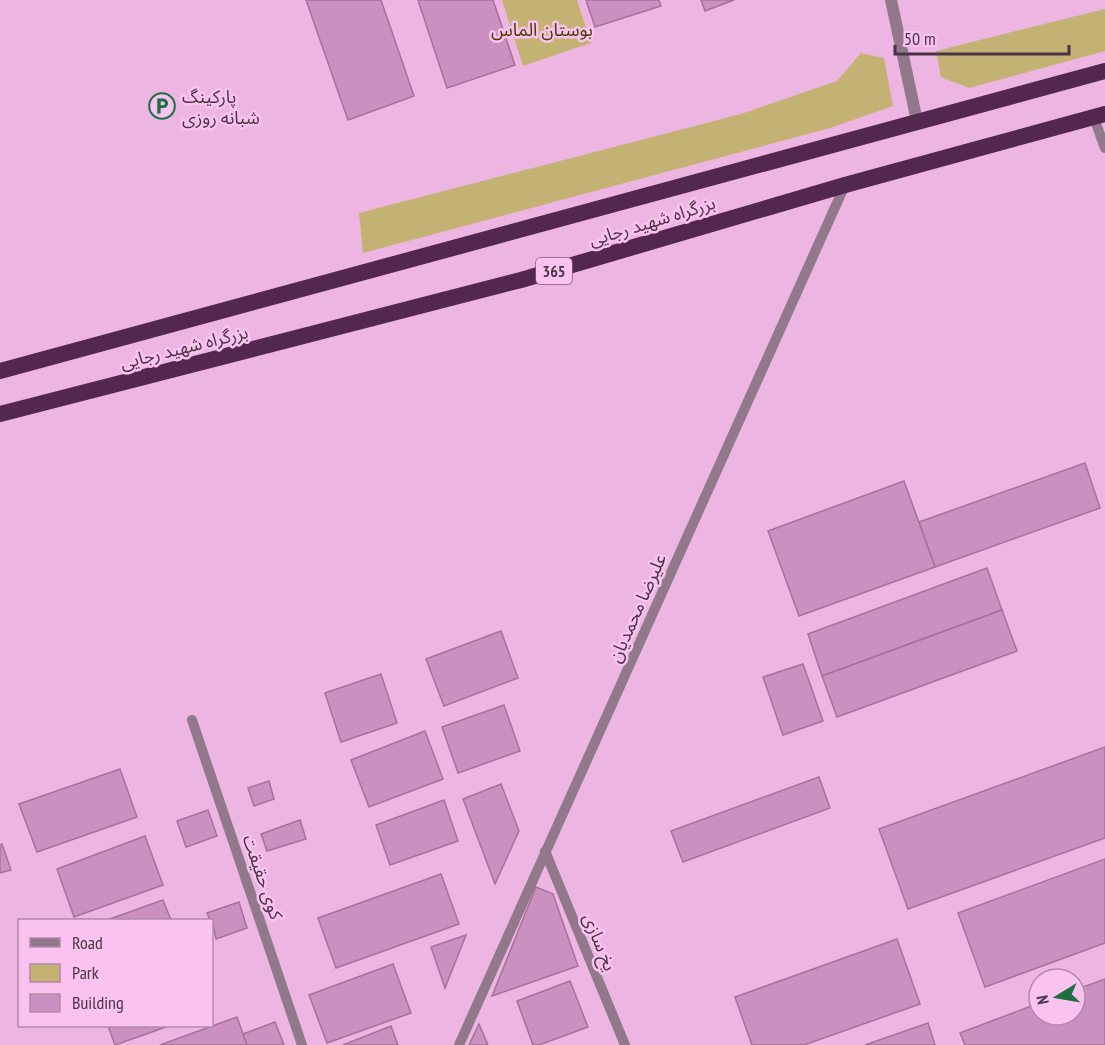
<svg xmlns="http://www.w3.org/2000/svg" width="1105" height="1045" font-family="'PT Sans Narrow','Noto Sans Arabic',sans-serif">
	<rect width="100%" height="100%" fill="#edb5e1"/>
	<!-- green -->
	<g fill="#c4b274">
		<path d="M502 0H577L591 43 523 66Z"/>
		<path d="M1105 9V51L969 88 941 77 936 51Z"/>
		<path d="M861 53 884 58 893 106 830 128 363 253 359 213 741 114 837 81Z"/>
	</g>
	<!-- building -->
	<g fill="#ca90bf" stroke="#a5729b" stroke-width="1.5">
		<path d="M306 0H381L414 96 348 120Z"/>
		<path d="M418 0H493L515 65 447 88Z"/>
		<path d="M586 0H659L661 6 595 27Z"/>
		<path d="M701 0H734L705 11Z"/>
		<path d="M1085 463 1100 508 935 567 919 522Z"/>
		<path d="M904 481 935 567 799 616 768 531Z"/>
		<path d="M987 568 1002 610 822 676 808 634Z"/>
		<path d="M1002 610 1017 651 837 717 822 676Z"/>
		<path d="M501 631 518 678 444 706 426 659Z"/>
		<path d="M803 664 823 721 783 735 763 677Z"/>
		<path d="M381 674 397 723 341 742 325 693Z"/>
		<path d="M504 705 520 751 458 773 442 727Z"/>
		<path d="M425 731 443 779 369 807 351 760Z"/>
		<path d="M1105 747V838L908 909 879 829Z"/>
		<path d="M120 769 137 817 37 852 19 804Z"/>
		<path d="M819 777 830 808 683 862 671 831Z"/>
		<path d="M269 781 274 799 254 806 248 788Z"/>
		<path d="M501 784 519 831 495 884 463 799Z"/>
		<path d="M444 800 458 841 390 865 376 825Z"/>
		<path d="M208 810 217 836 186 847 177 821Z"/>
		<path d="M300 820 306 839 267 851 261 834Z"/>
		<path d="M145 836 163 885 74 917 57 869Z"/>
		<path d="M2 844 11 870 0 873V845Z"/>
		<path d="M1105 859V943L985 987 958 913Z"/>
		<path d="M441 874 459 924 336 968 318 918Z"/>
		<path d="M536 887 553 894 578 966 492 996Z"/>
		<path d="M163 900 171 920H107Z"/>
		<path d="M239 902 247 928 216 939 212 920H210L207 913Z"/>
		<path d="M466 935 445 988 431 947Z"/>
		<path d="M897 939 920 1004 804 1045H752L735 997Z"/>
		<path d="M393 964 411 1013 327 1043 309 995Z"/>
		<path d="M1105 979V1045H965L960 1033 1039 1003V1015H1075V990Z"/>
		<path d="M570 981 588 1027 539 1045H533L517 1001Z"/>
		<path d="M237 1017 247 1045H160Z"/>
		<path d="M275 1022 284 1045H247L243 1034Z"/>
		<path d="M928 1023 935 1045H865Z"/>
		<path d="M479 1024 488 1045H469Z"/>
		<path d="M108 1026H169L115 1045Z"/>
		<path d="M391 1026 398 1045H343Z"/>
	</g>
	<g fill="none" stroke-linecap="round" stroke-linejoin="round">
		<!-- service -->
		<g stroke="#91788b" stroke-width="10">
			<path d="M1094 118 1105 148"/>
			<path d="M192 720 302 1045"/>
			<path d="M545 851 625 1045"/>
			<path d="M459 1045 845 185"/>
		</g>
		<!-- minor -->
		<path stroke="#91788b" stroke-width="12" d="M891 0 917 121"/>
		<!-- trunk -->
		<g stroke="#54274e" stroke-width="16">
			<path d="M0 371 1105 71"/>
			<path d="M0 414 521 280 845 185 1105 114"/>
		</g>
	</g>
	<!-- icons -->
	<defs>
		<g id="parking-ring" transform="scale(1.35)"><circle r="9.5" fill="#fac2ef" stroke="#1c6f40" stroke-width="1.5"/><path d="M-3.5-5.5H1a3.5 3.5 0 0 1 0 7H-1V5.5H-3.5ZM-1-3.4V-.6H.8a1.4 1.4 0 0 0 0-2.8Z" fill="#1c6f40"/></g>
	</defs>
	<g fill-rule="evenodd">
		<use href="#parking-ring" x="162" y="106"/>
	</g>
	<g text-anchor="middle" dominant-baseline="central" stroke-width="5" stroke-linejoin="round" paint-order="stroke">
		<!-- shield labels -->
		<rect fill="#fac2ef" stroke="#7f5f79" stroke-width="1.5" x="536" y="258" width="36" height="26" rx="4.5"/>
		<g font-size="16" font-weight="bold" fill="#4a3446">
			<text x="554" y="271">365</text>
		</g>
		<!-- park labels -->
		<g font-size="18" fill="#4a3b00" stroke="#fac2ef">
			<text x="542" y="29">بوستان الماس</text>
		</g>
		<!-- poi labels -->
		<g font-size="18" fill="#4a3446" stroke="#fac2ef" text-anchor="start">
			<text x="182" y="96">پارکینگ<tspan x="182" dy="21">شبانه روزی</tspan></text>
		</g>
		<!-- street labels -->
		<g font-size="18" fill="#4a3446" stroke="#fac2ef">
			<text transform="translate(652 221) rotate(-17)">بزرگراه شهید رجایی</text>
			<text transform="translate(184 347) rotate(-14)">بزرگراه شهید رجایی</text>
			<text transform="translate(637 608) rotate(-66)">علیرضا محمدیان</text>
			<text transform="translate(263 877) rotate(71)">کوی حقیقت</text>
			<text transform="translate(600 942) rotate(68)">یخ سازی</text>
		</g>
	</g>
	<!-- legend -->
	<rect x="18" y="919" width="195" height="108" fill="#fac2ef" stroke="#b489ab" stroke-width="1.5"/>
	<rect x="30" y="938" width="30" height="9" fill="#91788b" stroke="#b489ab" stroke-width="1.5"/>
	<text x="72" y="949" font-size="18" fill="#4a3446">Road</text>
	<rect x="30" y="964" width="30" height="18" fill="#c4b274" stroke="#b489ab" stroke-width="1.5"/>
	<text x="72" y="979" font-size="18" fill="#4a3446">Park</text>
	<rect x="30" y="994" width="30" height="18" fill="#ca90bf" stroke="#b489ab" stroke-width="1.5"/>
	<text x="72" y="1009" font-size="18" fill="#4a3446">Building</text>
	<!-- north arrow -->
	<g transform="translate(1057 997) rotate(259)"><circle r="28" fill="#fac2ef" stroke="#b489ab" stroke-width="1.5"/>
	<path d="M0-4.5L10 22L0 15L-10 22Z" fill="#1c6f40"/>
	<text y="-9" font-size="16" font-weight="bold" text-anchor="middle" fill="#4a3446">N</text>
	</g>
	<!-- scale -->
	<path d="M895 45v9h174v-9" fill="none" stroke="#4a3446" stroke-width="3"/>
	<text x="904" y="45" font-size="18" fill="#4a3446" stroke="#fac2ef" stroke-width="4.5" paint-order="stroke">50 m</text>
</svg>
